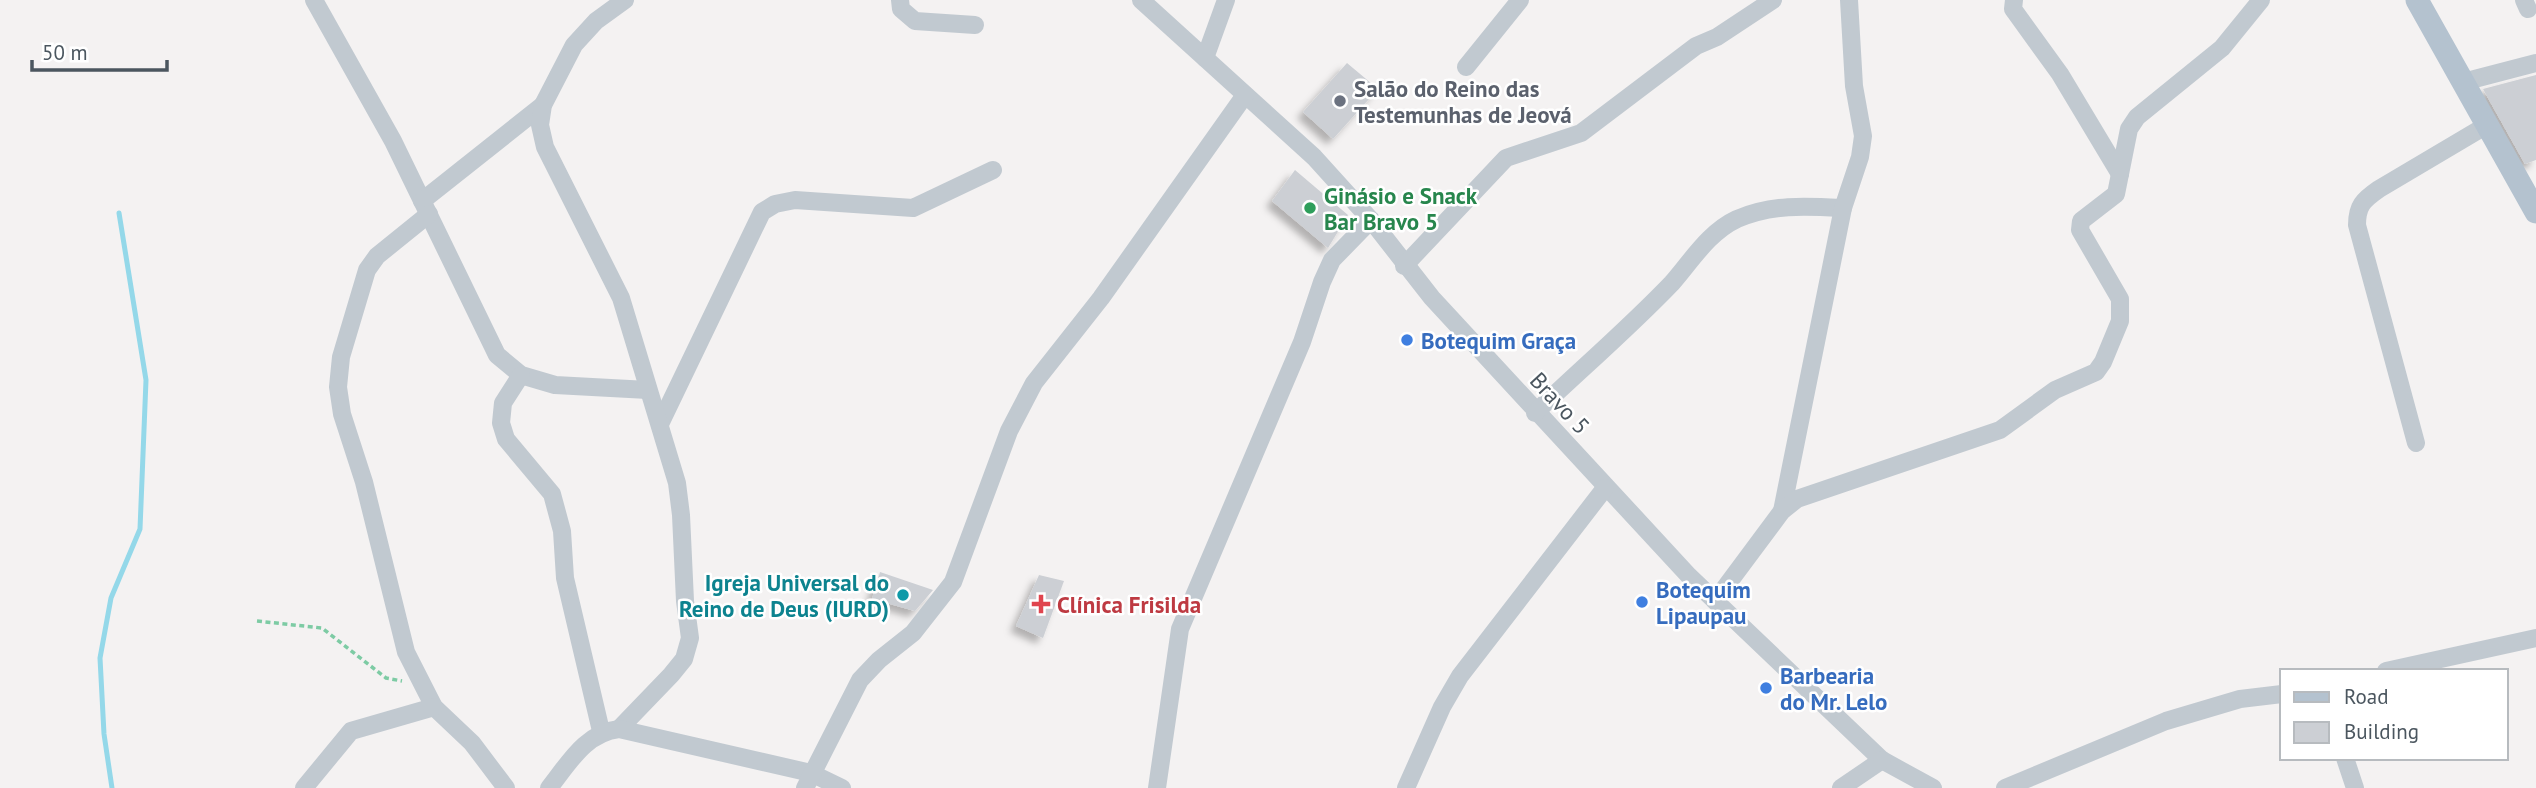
<svg xmlns="http://www.w3.org/2000/svg" width="2536" height="788" font-family="'PT Sans',sans-serif">
	<defs>
		<filter id="shadow"><feDropShadow dx="-6" dy="6" stdDeviation="3.5" flood-color="#0004"/></filter>
	</defs>
	<rect width="100%" height="100%" fill="#f4f2f2"/>
	<g fill="none" stroke-linecap="round" stroke-linejoin="round">
		<!-- stream -->
		<path stroke="#94d8e9" stroke-width="5" d="M112 788 104 734 100 658 111 598 140 529 146 380 119 213"/>
	</g>
	<!-- building -->
	<g fill="#cccfd4" filter="url(#shadow)">
		<path d="M1347 63 1378 89 1333 139 1303 112Z"/>
		<path d="M2536 75V160L2525 164 2483 89Z"/>
		<path d="M1295 170 1348 215 1328 248 1272 201Z"/>
		<path d="M880 572 933 590 915 611 872 599Z"/>
		<path d="M1039 575 1064 581 1043 638 1016 626Z"/>
	</g>
	<g fill="none" stroke-linecap="round" stroke-linejoin="round">
		<!-- path -->
		<path stroke="#7dcba4" stroke-width="3.5" stroke-dasharray="5 3.5" stroke-linecap="butt" d="M257 621 322 628 386 678 402 681"/>
		<!-- minor -->
		<g stroke="#c1c9d0" stroke-width="18">
			<path d="M314 0 393 141 497 355 521 375 555 385 648 390"/>
			<path d="M900 0 901 9 915 21 975 25"/>
			<path d="M1141 0 1314 157 1371 220 1432 298 1689 576 1882 760 1933 788"/>
			<path d="M2014 0 2013 9 2060 74 2120 174"/>
			<path d="M2524 0 2528 9"/>
			<path d="M1205 58 1226 0"/>
			<path d="M1466 67 1520 0"/>
			<path d="M2463 82 2536 63"/>
			<path d="M422 201 543 105"/>
			<path d="M429 214 377 256 367 270 341 357 338 387 342 414 364 482 406 652 434 707 472 743 506 788"/>
			<path d="M1404 266 1506 158 1581 133 1696 46 1717 37 1773 0"/>
			<path d="M521 375 503 403 501 423 506 439 552 494 562 531 565 578 601 731"/>
			<path d="M1535 413C1580 370 1629 328 1672 283 1692 260 1709 232 1737 219 1772 204 1805 206 1843 208"/>
			<path d="M660 424 762 212 775 204 795 200 913 208 993 170"/>
			<path d="M2416 443 2357 225C2357 206 2363 200 2379 189L2487 125"/>
			<path d="M1782 511 1843 208 1860 157 1863 136 1854 86 1849 0"/>
			<path d="M1715 601 1782 511 1797 499 2000 430 2055 390 2096 372 2103 362 2120 321V299L2080 230 2081 221 2116 194 2129 129 2137 117 2222 48 2261 0"/>
			<path d="M2386 671 2536 638"/>
			<path d="M619 729 671 675 684 659 690 638 685 601 681 515 677 483 621 298 545 147 540 125 543 105 574 45 596 21 625 0"/>
			<path d="M2345 758 2355 788"/>
			<path d="M304 788 351 731 434 707"/>
			<path d="M549 788C569 763 585 733 619 729L811 773 842 788"/>
			<path d="M805 788 860 680 879 660 913 633 953 582 1009 431 1034 383 1101 298 1245 95"/>
			<path d="M1157 788 1180 629 1302 342 1322 282 1332 260 1371 220"/>
			<path d="M1406 788 1442 707 1460 676 1605 488"/>
			<path d="M1841 788 1882 760"/>
			<path d="M2005 788 2166 721 2240 699 2282 694"/>
		</g>
		<!-- major -->
		<path stroke="#b4c2cf" stroke-width="23" d="M2417 0 2536 212"/>
	</g>
	<!-- markers -->
	<circle fill="#6b7280" stroke="#fff" stroke-width="2.5" cx="1340" cy="101" r="7"/>
	<circle fill="#2e9e5b" stroke="#fff" stroke-width="2.5" cx="1310" cy="208" r="7"/>
	<g fill="#3f7fe0" stroke="#fff" stroke-width="2.5">
		<circle cx="1407" cy="340" r="7"/>
		<circle cx="1642" cy="602" r="7"/>
		<circle cx="1766" cy="688" r="7"/>
	</g>
	<circle fill="#0f9aa8" stroke="#fff" stroke-width="2.5" cx="903" cy="595" r="7"/>
	<path fill="#e0444e" stroke="#fff" stroke-width="2.5" d="M1037.5 593.5h7v7h7v7h-7v7h-7v-7h-7v-7h7z"/>
	<g text-anchor="middle" dominant-baseline="central" stroke-width="5" stroke-linejoin="round" paint-order="stroke">
		<!-- worship labels -->
		<g font-size="23" font-weight="bold" fill="#5b616d" stroke="#fff" text-anchor="start">
			<text x="1354" y="88">Salão do Reino das<tspan x="1354" dy="26">Testemunhas de Jeová</tspan></text>
		</g>
		<!-- leisure labels -->
		<g font-size="23" font-weight="bold" fill="#27864d" stroke="#fff" text-anchor="start">
			<text x="1324" y="195">Ginásio e Snack<tspan x="1324" dy="26">Bar Bravo 5</tspan></text>
		</g>
		<!-- shop labels -->
		<g font-size="23" font-weight="bold" fill="#366cbe" stroke="#fff" text-anchor="start">
			<text x="1421" y="340">Botequim Graça</text>
			<text x="1656" y="589">Botequim<tspan x="1656" dy="26">Lipaupau</tspan></text>
			<text x="1780" y="675">Barbearia<tspan x="1780" dy="26">do Mr. Lelo</tspan></text>
		</g>
		<!-- street labels -->
		<g font-size="23" fill="#4b565f" stroke="#fff">
			<text transform="translate(1560 403) rotate(47)">Bravo 5</text>
		</g>
		<!-- culture labels -->
		<g font-size="23" font-weight="bold" fill="#0d838f" stroke="#fff" text-anchor="end">
			<text x="889" y="582">Igreja Universal do<tspan x="889" dy="26">Reino de Deus (IURD)</tspan></text>
		</g>
		<!-- health labels -->
		<g font-size="23" font-weight="bold" fill="#be3a42" stroke="#fff" text-anchor="start">
			<text x="1057" y="604">Clínica Frisilda</text>
		</g>
	</g>
	<!-- legend -->
	<rect x="2280" y="669" width="228" height="91" fill="#ffffff" stroke="#b7bbbf" stroke-width="2"/>
	<rect x="2294" y="692" width="35" height="10" fill="#b4c2cf" stroke="#b7bbbf" stroke-width="2"/>
	<text x="2344" y="704" font-size="21" fill="#4b565f">Road</text>
	<rect x="2294" y="722" width="35" height="21" fill="#cccfd4" stroke="#b7bbbf" stroke-width="2"/>
	<text x="2344" y="739" font-size="21" fill="#4b565f">Building</text>
	<!-- scale -->
	<path d="M32 60v10h135v-10" fill="none" stroke="#4b565f" stroke-width="3.5"/>
	<text x="42" y="60" font-size="21" fill="#4b565f" stroke="#ffffff" stroke-width="5" paint-order="stroke">50 m</text>
</svg>
